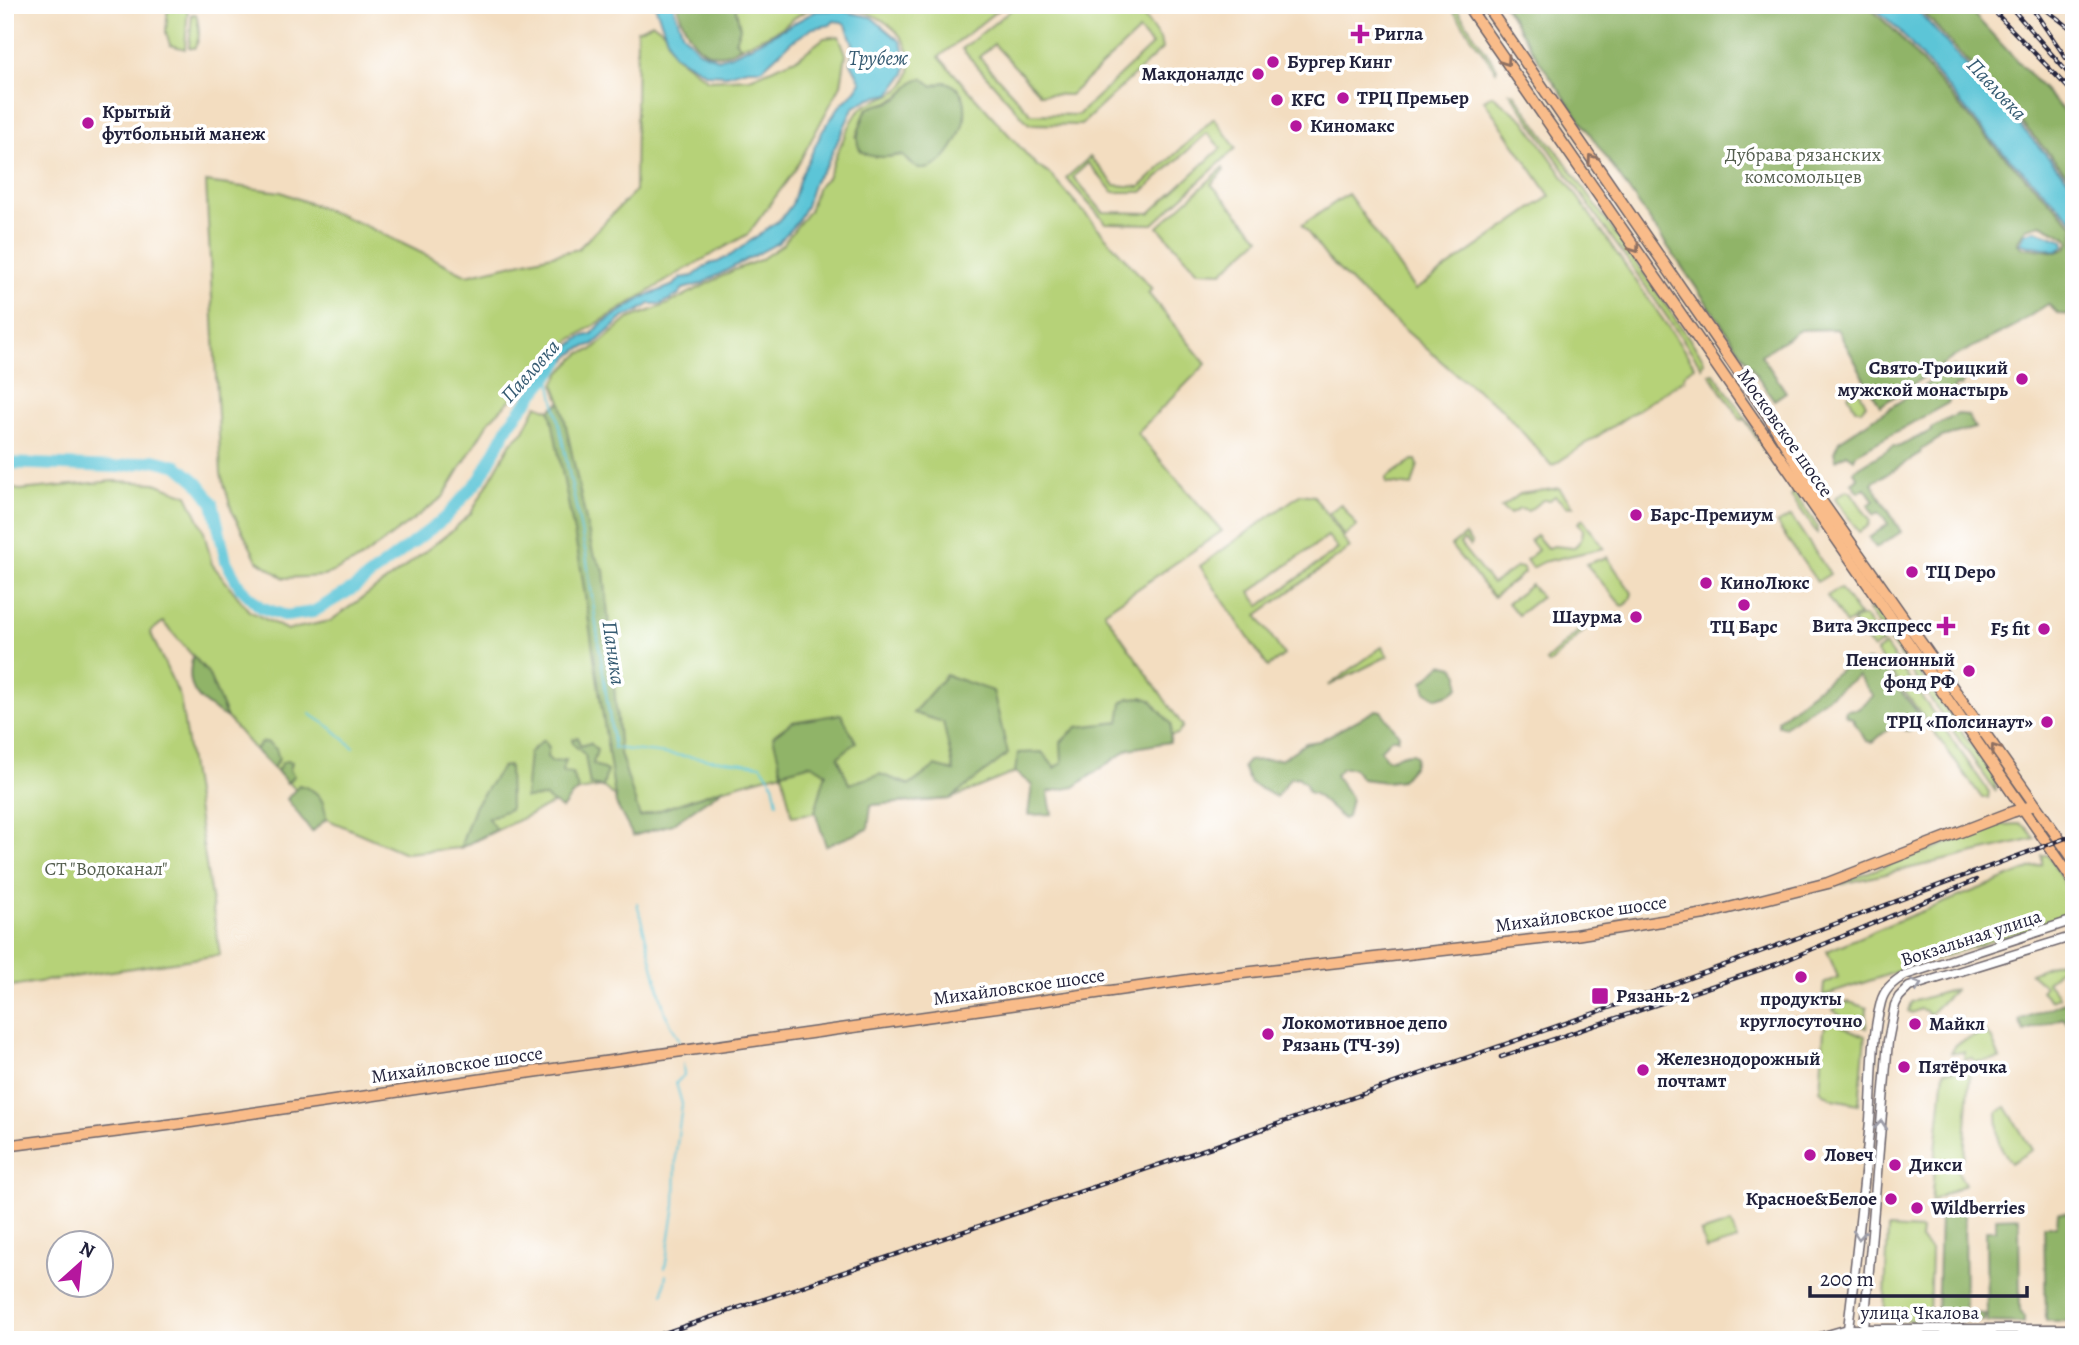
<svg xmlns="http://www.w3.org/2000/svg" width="2079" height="1345" font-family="Alegreya,serif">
	<rect width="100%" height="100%" fill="#fff"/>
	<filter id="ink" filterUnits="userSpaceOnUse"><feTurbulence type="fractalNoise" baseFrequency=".0143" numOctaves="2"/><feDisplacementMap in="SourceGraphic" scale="14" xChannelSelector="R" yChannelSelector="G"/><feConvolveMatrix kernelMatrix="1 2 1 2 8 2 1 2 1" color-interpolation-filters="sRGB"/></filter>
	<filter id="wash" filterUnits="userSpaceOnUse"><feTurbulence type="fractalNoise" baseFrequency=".00686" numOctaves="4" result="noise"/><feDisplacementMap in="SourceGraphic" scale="28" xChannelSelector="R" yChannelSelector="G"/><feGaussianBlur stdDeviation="1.57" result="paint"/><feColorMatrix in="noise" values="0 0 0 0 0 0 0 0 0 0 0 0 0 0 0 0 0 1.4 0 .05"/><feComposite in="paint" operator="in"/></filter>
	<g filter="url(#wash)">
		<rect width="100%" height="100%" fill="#f3ddc0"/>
		<!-- green -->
		<g fill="#b6d278" stroke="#6c7a5a" stroke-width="2" fill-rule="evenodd">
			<path d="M168 5 178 9 188 5 185 49 170 45 166 32Z"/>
			<path d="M735 5H1004L939 57 1036 165 1051 175 1152 289 1148 293 1206 364 1137 433 1222 531 1104 612 1183 726 1178 734 1136 742 1067 771 1043 761 950 799 871 805 792 816 782 772 725 788 640 817 603 787 579 791 460 848 405 853 326 819 255 750 227 718 208 673 163 622 150 632 180 697 220 955 5 987V487L20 490 114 481 155 483 187 495 203 528 212 564 249 611 287 630 330 621 396 574 454 529 471 513 511 443 524 431 537 405 550 410 561 402 554 384 560 373 573 360 581 353 592 350 628 319 668 304 734 270 760 260 782 245 809 211 818 186 827 178C833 163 851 115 863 107 879 96 902 98 909 75 914 59 907 43 896 31 875 10 840 1 811 9 800 12 793 19 784 26 772 35 755 40 741 47L735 41 739 33ZM925 80 933 86 948 83C965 91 966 101 965 119L909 163 902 155 889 157 856 137 867 110C887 103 902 99 914 81Z"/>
			<path d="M1017 5H1135L1160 39 1162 49 1081 125 1029 124 962 49ZM1139 31 1152 45 1078 115 1031 114 979 57 994 44 1040 94 1070 95Z"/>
			<path d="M1449 5H1454L1497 68 1496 71Z"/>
			<path d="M192 14H196C199 25 201 40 194 48H189Z"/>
			<path d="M653 23 664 31 673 54 708 80 750 78 798 58 824 38 839 36 846 54 841 85 795 170 748 234 679 273 572 339 489 421 443 497 359 560 324 576 284 578 257 560 232 511 221 474 206 182 281 192 364 225 467 275 578 249 635 191 637 30Z"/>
			<path d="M1510 92 1514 93 1544 135 1561 156 1703 358 1704 362 1702 367Z"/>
			<path d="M1492 95 1525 121 1695 366 1685 373 1683 380 1552 466 1501 408 1457 375 1360 291 1328 259 1302 225 1348 194 1415 290 1550 196 1484 100Z"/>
			<path d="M1214 118 1236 148 1153 224 1106 223 1066 178 1090 157 1115 185 1140 187ZM1207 133 1221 148 1150 213 1103 212 1073 177 1088 163 1113 192H1142Z"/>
			<path d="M1223 168 1224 171 1211 184 1260 238 1222 272 1198 271 1158 227Z"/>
			<path d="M1714 373 1769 452 1767 454 1744 419 1741 420 1710 374Z"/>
			<path d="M1858 388 1866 404 1861 410 1855 408 1848 395Z"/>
			<path d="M1413 460H1416L1418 465 1412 486 1386 483V478Z"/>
			<path d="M1559 488 1573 506 1567 507 1555 496 1550 500H1543L1528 511 1520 509 1510 514 1501 508 1520 494Z"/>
			<path d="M1847 490 1851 492 1870 520 1868 526 1859 532 1835 498Z"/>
			<path d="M1793 491 1818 527 1817 533 1791 496Z"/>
			<path d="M1301 494 1314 496 1350 548 1257 615 1284 655 1268 667 1200 566ZM1328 536 1338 549 1260 606 1250 592Z"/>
			<path d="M1341 504 1357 526 1344 536 1329 513Z"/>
			<path d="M1791 516 1830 574 1817 582 1777 524Z"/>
			<path d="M1583 519 1604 548 1543 562 1532 568 1526 560 1538 550 1530 540 1536 535 1547 548 1554 546 1573 548C1580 543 1583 538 1583 529L1578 523Z"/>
			<path d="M1465 535 1472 544 1470 546 1464 540 1460 544 1492 584 1517 567 1523 568 1524 573 1493 597 1451 546Z"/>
			<path d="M1607 557 1632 593C1631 599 1629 605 1622 606L1586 564Z"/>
			<path d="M1531 585 1541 597 1518 615 1508 603Z"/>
			<path d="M1840 588 1859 615 1846 624 1827 596Z"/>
			<path d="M1874 609 1994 777 1996 792 1868 610Z"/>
			<path d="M1859 617H1865L1883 642 1873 649 1852 622Z"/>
			<path d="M1589 621 1591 624 1549 664 1546 661Z"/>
			<path d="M1885 645 1989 792 1988 798H1982L1876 652Z"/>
			<path d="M1382 647 1388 656 1328 686Z"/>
			<path d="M2020 824 2027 828 2035 839 1825 888 1998 825Z"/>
			<path d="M2042 855H2048C2056 871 2079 899 2068 916L1823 996 1824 984 1838 977 1827 951 1895 922 2042 864Z"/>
			<path d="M2065 959 2067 961 2047 982 2059 997 2050 1000 2041 991 2045 986 2030 973Z"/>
			<path d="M1955 989 1929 1015 1926 1011 1920 1009 1912 1013 1908 1011 1911 1002Z"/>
			<path d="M1849 1002 1867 1008 1866 1028 1843 1018 1833 1010 1839 1005Z"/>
			<path d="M1829 1018 1838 1024 1865 1036 1859 1104 1833 1099 1820 1090 1824 1030Z"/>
			<path d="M1985 1032 1992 1039 2000 1059 1975 1062 1973 1058 1964 1059V1052L1951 1053 1956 1044Z"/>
			<path d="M1970 1070 1964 1157 1954 1165 1965 1184 1931 1201 1944 1071Z"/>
			<path d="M2006 1107 2032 1150 2011 1163 1999 1144 1997 1113Z"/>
			<path d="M1731 1223 1737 1240 1706 1250 1701 1233Z"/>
			<path d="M1888 1228 1921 1230 1920 1239 1931 1250 1929 1321 1884 1320Z"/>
			<path d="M1853 1336 1952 1337 1951 1340H1848Z"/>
		</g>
		<!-- forest -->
		<g fill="#90b468" stroke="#596b52" stroke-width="2" fill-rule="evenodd">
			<path d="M677 5H735L740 28 735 41 741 47C736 49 730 53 725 54 696 60 683 26 677 5Z"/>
			<path d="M1504 5H1867L1896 32 1994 146 2074 225V315L2058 314 2048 304 2013 327 1957 355 1880 406 1837 329 1800 330 1761 355 1786 392 1774 400 1538 59ZM2041 224 2066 237 2070 242 2065 249 2057 252 2022 247 2018 244V241L2026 228Z"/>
			<path d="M1917 5H1965L2074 122V182Z"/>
			<path d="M922 78 933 86C937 85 940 83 944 82 948 82 951 84 954 86 982 103 952 167 925 169 913 169 910 161 902 155 896 155 891 157 885 157 848 158 855 135 867 109 876 103 885 105 895 100 906 95 910 80 922 78Z"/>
			<path d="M1953 367 1960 371 1963 382 1961 386H1955L1948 403 1856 454 1854 459 1847 454 1836 460 1834 452 1839 441Z"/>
			<path d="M561 402 593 553 604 570 620 753 640 817 725 788 672 824 633 836 616 804 581 569 550 410Z"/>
			<path d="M1958 414 1968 415 1975 428 1942 437 1921 450 1920 454 1872 483 1901 532 1876 548 1869 538 1888 524 1879 512 1874 515 1868 505 1874 501 1865 488 1859 492 1852 483 1858 478 1853 471 1894 446 1898 447 1931 431V428Z"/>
			<path d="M193 656 208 673 227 718C200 702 183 691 193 656Z"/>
			<path d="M1867 661 1880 664 1917 712 1920 720 1910 731 1905 730 1899 724H1894L1873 742 1866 741 1852 718 1845 715 1846 710 1858 709 1873 696 1858 676 1784 727 1778 725V720L1850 662 1860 665Z"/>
			<path d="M1442 664 1454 667 1459 675V687L1450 694 1437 698 1426 692 1423 682Z"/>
			<path d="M946 675 993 691 1008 754 950 799 871 805 868 829 826 846 815 811 826 773 812 764 782 772 773 736 792 722 841 714 856 742 838 757 849 784 880 774 910 785 935 766 954 771 943 722 913 713Z"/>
			<path d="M1142 697 1151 700 1171 724 1170 742 1129 749 1074 787 1048 792 1052 814 1028 815 1032 785 1015 772 1018 753 1042 752 1055 768 1062 763 1061 742 1077 727 1119 722 1122 703 1129 698Z"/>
			<path d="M1376 710 1381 711 1399 735 1398 739 1392 738 1380 750 1387 759C1396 758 1404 752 1413 753L1416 757 1414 765 1401 780 1386 782 1362 779 1353 768H1342L1335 775 1351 798 1347 817 1343 819 1315 794 1308 792 1306 784 1298 777 1290 778 1276 797 1250 783 1243 767 1248 761 1282 759 1306 743 1319 741Z"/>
			<path d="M578 737 580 746 590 743 597 750 593 764 607 771 603 787 590 785 585 755 573 744 572 739Z"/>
			<path d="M543 740 549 747 547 757 552 762 566 760 562 772 572 773 579 791 572 795 562 809 545 797 525 798 529 753Z"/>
			<path d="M267 742 276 749 279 759 273 768 255 750 261 743Z"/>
			<path d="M286 761 292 762 290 770 294 776 287 783 277 771 282 763Z"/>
			<path d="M509 766 510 809 488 818 496 830 460 848 474 807 502 767Z"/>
			<path d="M299 785C318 790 325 799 326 819L312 832 287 799Z"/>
			<path d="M2074 998V1024L2070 1026 2063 1018 2024 1032 2019 1020Z"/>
			<path d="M1964 1208 1965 1313 1985 1314 1984 1321H1937L1940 1216Z"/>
			<path d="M2058 1212 2069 1213V1311L2074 1312V1321H2046L2044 1226H2057Z"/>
			<path d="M2019 1217 2020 1310 2024 1317V1323L1987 1322 1986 1230H1996V1218Z"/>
		</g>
		<!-- water -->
		<g fill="#5cc5d7" stroke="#3f7489" stroke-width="2">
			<path d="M655 5H673L683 34 699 51 718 59 731 55 759 42 816 11 838 10 871 17 900 41 907 58 905 74 890 94 870 98 853 108 826 166 814 181 806 206 797 222 778 243 701 284 683 289 678 295 661 304H650L635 313 624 317 594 344 579 349 568 358 551 379 549 369 552 361 581 337 592 334 601 324 644 297 674 285 681 278 693 276 709 264 718 262 731 255 782 218 792 204 801 175 822 132 839 107 856 90 861 82 851 63 853 44 846 25 842 22 834 21 830 25 813 28 791 42 762 69H747L727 75 707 74 673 54Z"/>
			<path d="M1871 5H1913L2074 186V221L1995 144 1899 30Z"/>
			<path d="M2035 230 2064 240 2065 245 2058 251 2020 243 2025 233Z"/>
		</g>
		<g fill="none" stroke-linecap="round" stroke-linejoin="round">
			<!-- stream -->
			<g stroke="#5cc5d7" stroke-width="2">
				<path d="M549 375 586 555 614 748 761 765 773 783 777 803"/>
				<path d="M310 714 330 727 354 748"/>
				<path d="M637 903 665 1013 681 1043"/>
				<path d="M665 1268 675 1205 676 1152 682 1104 676 1083 684 1075 683 1064"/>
				<path d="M663 1294 666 1275"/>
			</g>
			<!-- river -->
			<path stroke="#5cc5d7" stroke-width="12" d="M5 463 118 467 154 460 178 466 197 482 213 503 226 561 240 587 260 607 286 616 313 612 354 588 445 518 480 479 510 423 560 361"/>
		</g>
	</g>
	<g filter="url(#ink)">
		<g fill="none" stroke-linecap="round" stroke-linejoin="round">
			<!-- minor casing -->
			<g stroke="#6b636a" stroke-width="11">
				<g id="minor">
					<path d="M1848 1329C1856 1259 1864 1190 1870 1120 1873 1082 1871 1039 1881 1002 1884 990 1894 981 1905 975L2074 920"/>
					<path d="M1864 1329 1888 1041 1895 1005 1899 997 1909 987 2074 936"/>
					<path d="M1810 1340 1848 1329H2074"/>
				</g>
			</g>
			<!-- major casing -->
			<g stroke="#6b636a" stroke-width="13">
				<g id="major">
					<path d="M1467 5 2074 882"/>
					<path d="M1486 5 1714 336 1766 412 1803 475 2074 860"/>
					<path d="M5 1146 191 1122 518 1074 1225 975 1575 935 1705 914 1828 883 2012 812 2035 805"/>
				</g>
			</g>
			<!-- minor -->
			<use href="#minor" stroke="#fff" stroke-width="8"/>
			<!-- major -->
			<use href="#major" stroke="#f9bc8a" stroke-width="10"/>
			<!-- rail casing -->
			<g stroke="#22223b" stroke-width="4.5">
				<g id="rail">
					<path d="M1988 5 2074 94"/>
					<path d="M2009 5 2074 80"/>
					<path d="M2030 5 2066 58"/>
					<path d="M2040 5 2074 31"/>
					<path d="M1501 1057 1777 964 1976 880"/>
					<path d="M644 1340 1223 1143 1606 1009 2074 835"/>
				</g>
			</g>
			<!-- rail -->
			<use href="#rail" stroke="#fff" stroke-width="2" stroke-dasharray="5" stroke-linecap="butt"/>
		</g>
		<!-- one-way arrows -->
		<defs><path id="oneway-chevron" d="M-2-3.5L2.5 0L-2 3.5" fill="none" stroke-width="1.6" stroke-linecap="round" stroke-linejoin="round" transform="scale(1.75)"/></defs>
		<g stroke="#8e6f62">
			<use href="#oneway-chevron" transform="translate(1506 61) rotate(55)"/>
			<use href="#oneway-chevron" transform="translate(1592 159) rotate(-125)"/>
			<use href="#oneway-chevron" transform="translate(1635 248) rotate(55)"/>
			<use href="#oneway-chevron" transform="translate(1995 749) rotate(-125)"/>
		</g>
		<g stroke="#9c9ca7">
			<use href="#oneway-chevron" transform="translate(1917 985) rotate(-20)"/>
			<use href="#oneway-chevron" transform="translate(1881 1125) rotate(-85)"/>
			<use href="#oneway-chevron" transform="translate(1859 1235) rotate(96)"/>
		</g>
	</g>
	<!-- markers -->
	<g fill="#b5179e" stroke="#fff" stroke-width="2.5">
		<path d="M1356.5 23.5h7v7h7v7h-7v7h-7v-7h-7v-7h7z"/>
		<circle cx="1273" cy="62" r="7"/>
		<circle cx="1258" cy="74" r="7"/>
		<circle cx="1343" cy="98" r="7"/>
		<circle cx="1277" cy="100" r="7"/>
		<circle cx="88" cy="123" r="7"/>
		<circle cx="1296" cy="126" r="7"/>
		<circle cx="2022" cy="379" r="7"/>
		<circle cx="1636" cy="515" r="7"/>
		<circle cx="1912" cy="572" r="7"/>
		<circle cx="1706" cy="583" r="7"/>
		<circle cx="1744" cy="605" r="7"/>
		<circle cx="1636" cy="617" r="7"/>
		<path d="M1942.5 615.5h7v7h7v7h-7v7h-7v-7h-7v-7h7z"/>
		<circle cx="2044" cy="629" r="7"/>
		<circle cx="1969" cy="671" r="7"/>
		<circle cx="2047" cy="722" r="7"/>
		<circle cx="1801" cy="977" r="7"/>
		<rect x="1591" y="987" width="18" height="18" rx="3.5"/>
		<circle cx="1915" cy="1024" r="7"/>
		<circle cx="1268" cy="1034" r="7"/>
		<circle cx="1904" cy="1067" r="7"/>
		<circle cx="1643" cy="1070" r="7"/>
		<circle cx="1810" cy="1155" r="7"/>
		<circle cx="1895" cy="1165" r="7"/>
		<circle cx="1891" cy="1199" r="7"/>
		<circle cx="1917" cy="1208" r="7"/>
	</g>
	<g text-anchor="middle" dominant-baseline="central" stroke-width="7" stroke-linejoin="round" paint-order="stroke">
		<!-- poi labels -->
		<g font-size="19" font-weight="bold" fill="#22223b" stroke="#fff" text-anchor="start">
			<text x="1374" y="34">Ригла</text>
			<text x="1287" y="62">Бургер Кинг</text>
			<text x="1244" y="74" text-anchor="end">Макдоналдс</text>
			<text x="1357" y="98">ТРЦ Премьер</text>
			<text x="1291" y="100">KFC</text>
			<text x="102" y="112">Крытый<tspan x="102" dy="22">футбольный манеж</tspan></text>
			<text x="1310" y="126">Киномакс</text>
			<text x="2008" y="368" text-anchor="end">Свято-Троицкий<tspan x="2008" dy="22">мужской монастырь</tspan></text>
			<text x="1650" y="515">Барс-Премиум</text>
			<text x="1926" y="572">ТЦ Depo</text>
			<text x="1720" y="583">КиноЛюкс</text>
			<text x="1622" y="617" text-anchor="end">Шаурма</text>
			<text x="1932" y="626" text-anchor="end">Вита Экспресс</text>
			<text x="1744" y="627" text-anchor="middle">ТЦ Барс</text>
			<text x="2030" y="629" text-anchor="end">F5 fit</text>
			<text x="1955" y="660" text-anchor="end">Пенсионный<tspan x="1955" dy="22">фонд РФ</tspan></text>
			<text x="2033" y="722" text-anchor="end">ТРЦ «Полсинаут»</text>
			<text x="1616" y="996">Рязань-2</text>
			<text x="1801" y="999" text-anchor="middle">продукты<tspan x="1801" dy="22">круглосуточно</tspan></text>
			<text x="1282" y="1023">Локомотивное депо<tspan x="1282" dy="22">Рязань (ТЧ-39)</tspan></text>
			<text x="1929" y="1024">Майкл</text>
			<text x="1657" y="1059">Железнодорожный<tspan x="1657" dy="22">почтамт</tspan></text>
			<text x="1918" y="1067">Пятёрочка</text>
			<text x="1824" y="1155">Ловеч</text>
			<text x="1909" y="1165">Дикси</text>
			<text x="1877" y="1199" text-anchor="end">Красное&amp;Белое</text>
			<text x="1931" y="1208">Wildberries</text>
		</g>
		<!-- park labels -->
		<g font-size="19" fill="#566050" stroke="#fff">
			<text x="1803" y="155">Дубрава рязанских<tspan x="1803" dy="22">комсомольцев</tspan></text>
			<text x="106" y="869">СТ "Водоканал"</text>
		</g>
		<!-- street labels -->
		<g font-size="19" fill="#22223b" stroke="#fff">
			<text transform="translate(1785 433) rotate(55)">Московское шоссе</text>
			<text transform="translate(1581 914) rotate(-8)">Михайловское шоссе</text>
			<text transform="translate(1971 938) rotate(-18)">Вокзальная улица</text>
			<text transform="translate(1019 987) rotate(-8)">Михайловское шоссе</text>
			<text transform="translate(457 1065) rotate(-8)">Михайловское шоссе</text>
			<text x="1920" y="1313">улица Чкалова</text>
		</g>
		<!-- water labels -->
		<g font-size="21" font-style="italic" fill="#365b72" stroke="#fff">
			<text x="878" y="58">Трубеж</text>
			<text transform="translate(1997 89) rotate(47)">Павловка</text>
			<text transform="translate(530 371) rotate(-48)">Павловка</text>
			<text transform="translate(614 653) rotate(82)">Паника</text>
		</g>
	</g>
	<!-- margin -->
	<rect width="2079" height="1345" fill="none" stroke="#fff" stroke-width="28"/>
	<!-- north arrow -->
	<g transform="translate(80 1264) rotate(27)"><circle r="33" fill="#ffffff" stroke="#a7a7b1" stroke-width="2"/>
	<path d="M0-5L12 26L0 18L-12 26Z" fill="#b5179e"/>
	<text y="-10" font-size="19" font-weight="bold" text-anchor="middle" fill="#22223b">N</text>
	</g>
	<!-- scale -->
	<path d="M1810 1286v10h217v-10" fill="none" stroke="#22223b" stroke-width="3.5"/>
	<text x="1820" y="1286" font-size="21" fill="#22223b" stroke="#ffffff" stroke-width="5" paint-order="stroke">200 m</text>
</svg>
